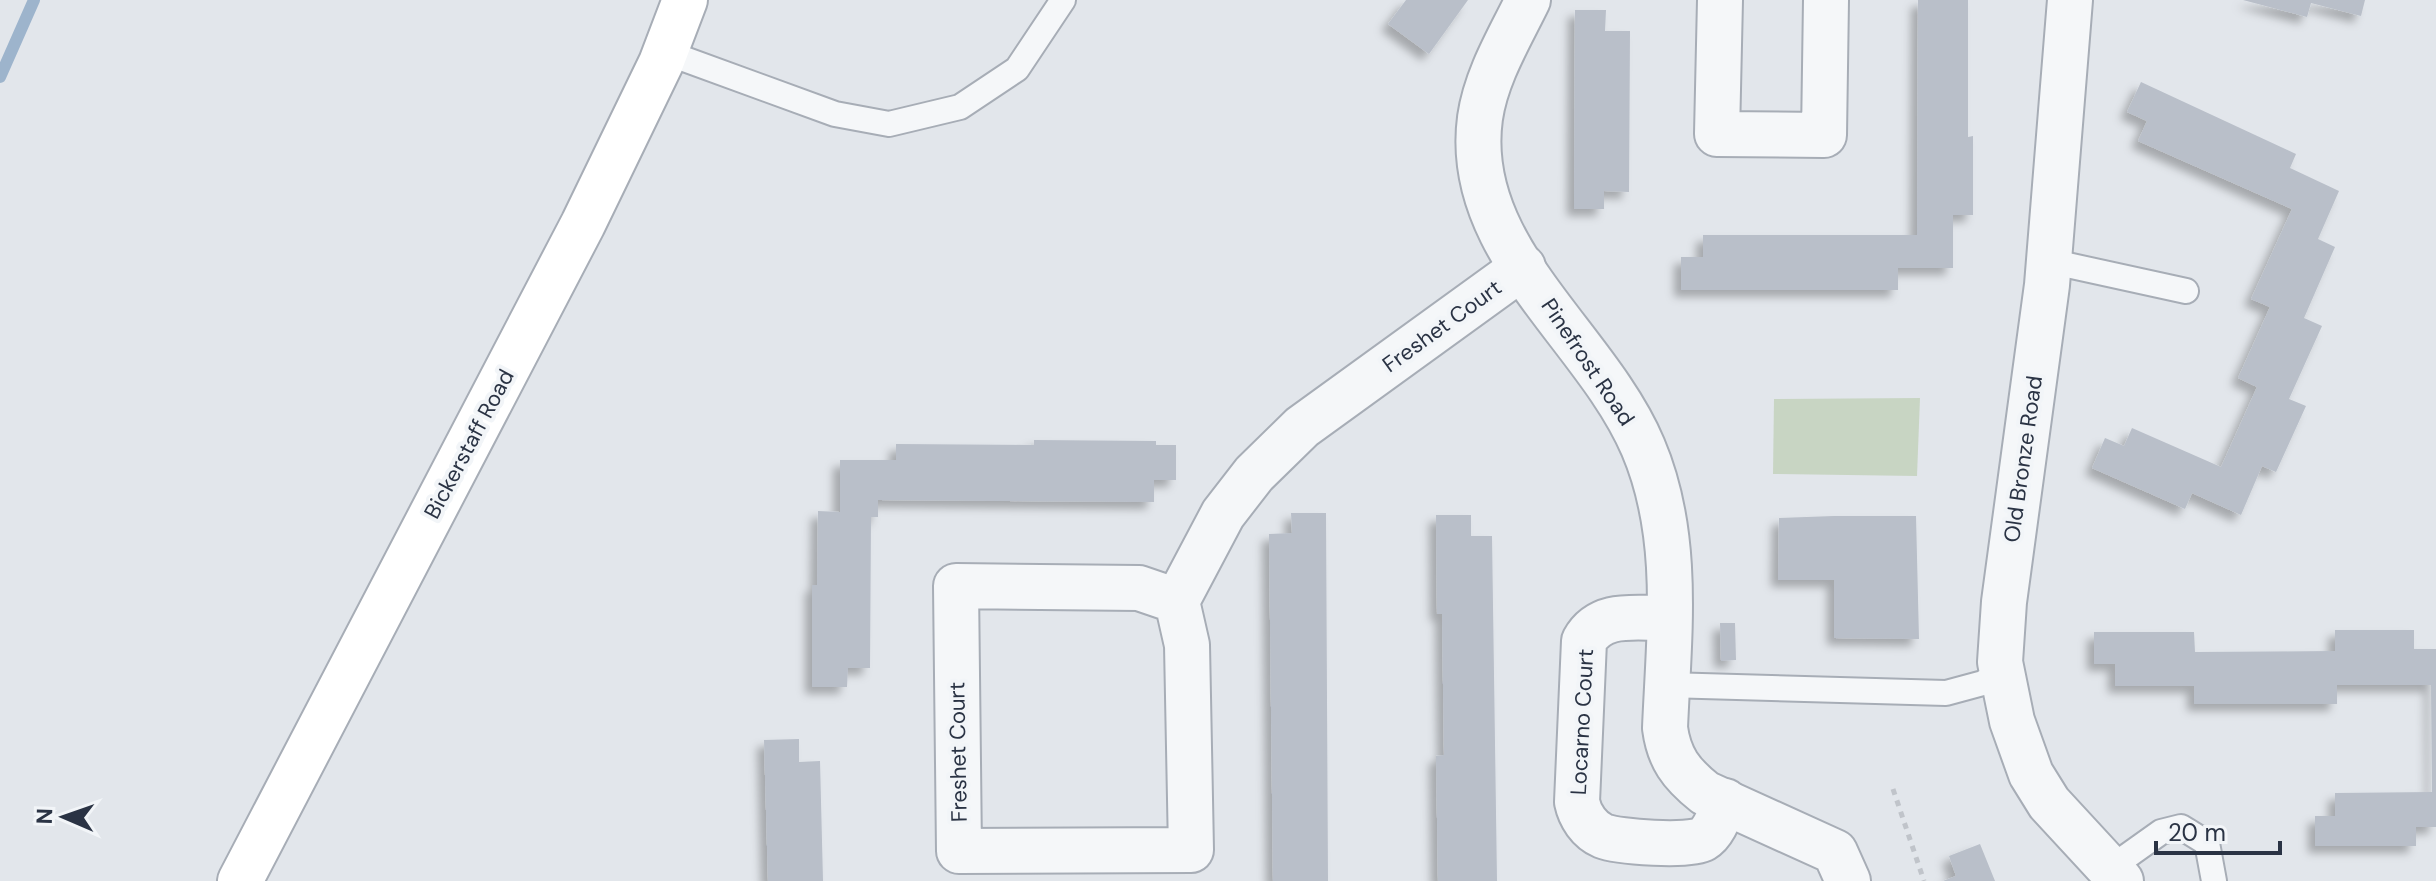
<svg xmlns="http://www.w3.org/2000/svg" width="2436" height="881" font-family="'DM Sans',sans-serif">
	<defs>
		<filter id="shadow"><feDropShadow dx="-7" dy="7" stdDeviation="4" flood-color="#0004"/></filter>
	</defs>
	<rect width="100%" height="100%" fill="#e2e6eb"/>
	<!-- green -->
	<path fill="#c8d5c3" d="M1920 398 1917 476 1773 474 1774 399Z"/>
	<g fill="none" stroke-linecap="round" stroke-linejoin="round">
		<!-- stream -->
		<path stroke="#9db4cc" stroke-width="12" d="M0 77 34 0"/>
	</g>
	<!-- building -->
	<g fill="#b9bfc9" filter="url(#shadow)">
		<path d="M1406 0H1468L1429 54 1388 24Z"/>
		<path d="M1918 0H1968V137L1973 136V215H1953V268H1898V290H1681V257H1703V235H1917Z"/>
		<path d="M2243 0H2365L2361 16 2311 3 2307 17Z"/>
		<path d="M1575 10H1606L1605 31H1630L1629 192 1604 191V209H1574Z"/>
		<path d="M2141 82 2296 154 2290 168 2339 191 2318 239 2335 247 2304 318 2322 326 2289 399 2306 406 2276 472 2262 466 2241 515 2192 493 2185 509 2092 468 2105 438 2124 446 2132 428 2221 467 2257 387 2238 378 2270 307 2251 299 2292 209 2138 141 2147 121 2127 112Z"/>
		<path d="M1034 440 1156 441V445H1176V480H1154V502L878 500V517H871L870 668H848L847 687H812V585H817L818 511 840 512V460H896V444L1034 445Z"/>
		<path d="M1291 513H1326L1328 881H1273L1269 534 1292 533Z"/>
		<path d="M1436 515H1471V536H1492L1497 881H1438L1436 756 1444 755 1442 614H1437Z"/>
		<path d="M1834 516H1916L1919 639 1834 638V580H1778L1779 518Z"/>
		<path d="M1720 623H1735L1736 660 1721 661Z"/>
		<path d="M2335 630H2414V649H2436V827H2416V846H2315V816H2335V793L2432 792 2431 685H2337V704H2194V686H2115V664H2094V632H2194L2195 652 2335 651Z"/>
		<path d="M799 739V762L820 761 823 881H768L764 740Z"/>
		<path d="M1980 844 1995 881H1943L1956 876 1949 856Z"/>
	</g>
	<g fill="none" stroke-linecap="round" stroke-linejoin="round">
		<!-- lane casing -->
		<g stroke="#a7adb6" stroke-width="28">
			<g id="lane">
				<path d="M665 52 835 114 889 124 960 107 1017 69 1063 0"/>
				<path d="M2049 261 2186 291"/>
				<path d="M1667 685 1946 693 1983 683 2002 672"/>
				<path d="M2109 869 2161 832 2181 827 2207 843 2214 881"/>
			</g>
		</g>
		<!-- street casing -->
		<g stroke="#a7adb6" stroke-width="48">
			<g id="street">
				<path d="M1528 0C1510 37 1486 76 1480 118 1462 250 1596 336 1643 447 1681 536 1669 633 1665 728 1669 758 1681 774 1705 793L1835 852 1848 881"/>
				<path d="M1720 0 1717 134 1824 135 1826 0"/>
				<path d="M2070 0 2047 285 2004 602 2000 662 2012 721 2031 774 2049 803 2121 881"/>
				<path d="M1177 601 1139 588 956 586 959 851 1191 850 1187 645 1177 601 1223 514 1254 474 1302 427 1523 267"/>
				<path d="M1669 618C1637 619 1601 610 1584 641L1577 802C1580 816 1589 830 1603 836 1618 842 1690 847 1703 839 1715 832 1720 813 1725 801"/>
			</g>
		</g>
		<!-- secondary casing -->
		<g stroke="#a7adb6" stroke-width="48">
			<path id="secondary" d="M240 881 583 224 661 63 685 0"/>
		</g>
		<!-- path -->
		<path stroke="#c0c4ca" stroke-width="5" stroke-dasharray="6 6" stroke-linecap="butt" d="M1893 789 1924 881"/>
		<!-- lane -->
		<use href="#lane" stroke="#f5f7f9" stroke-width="24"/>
		<!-- street -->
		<use href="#street" stroke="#f5f7f9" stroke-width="44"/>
		<!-- secondary -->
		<use href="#secondary" stroke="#fff" stroke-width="44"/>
	</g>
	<g text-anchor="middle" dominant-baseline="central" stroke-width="8" stroke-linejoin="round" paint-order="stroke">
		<!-- street labels -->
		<g font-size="22" fill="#2a3344" stroke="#f2f5f8">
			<text transform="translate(1442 326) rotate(-36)">Freshet Court</text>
			<text transform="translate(1588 362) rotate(56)">Pinefrost Road</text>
			<text transform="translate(469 444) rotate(-62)">Bickerstaff Road</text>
			<text transform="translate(2023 459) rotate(-82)">Old Bronze Road</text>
			<text transform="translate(1582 722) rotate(-87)">Locarno Court</text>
			<text transform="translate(958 752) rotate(-91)">Freshet Court</text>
		</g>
	</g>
	<!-- north arrow -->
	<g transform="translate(64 817) rotate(272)" stroke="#f2f5f8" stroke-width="6" paint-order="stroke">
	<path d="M0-6L14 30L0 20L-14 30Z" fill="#2a3344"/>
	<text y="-12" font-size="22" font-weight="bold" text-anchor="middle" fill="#2a3344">N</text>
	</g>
	<!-- scale -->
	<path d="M2156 841v12h124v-12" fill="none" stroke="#2a3344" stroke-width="4"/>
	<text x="2168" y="841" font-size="24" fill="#2a3344" stroke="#f2f5f8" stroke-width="6" paint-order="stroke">20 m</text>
</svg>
